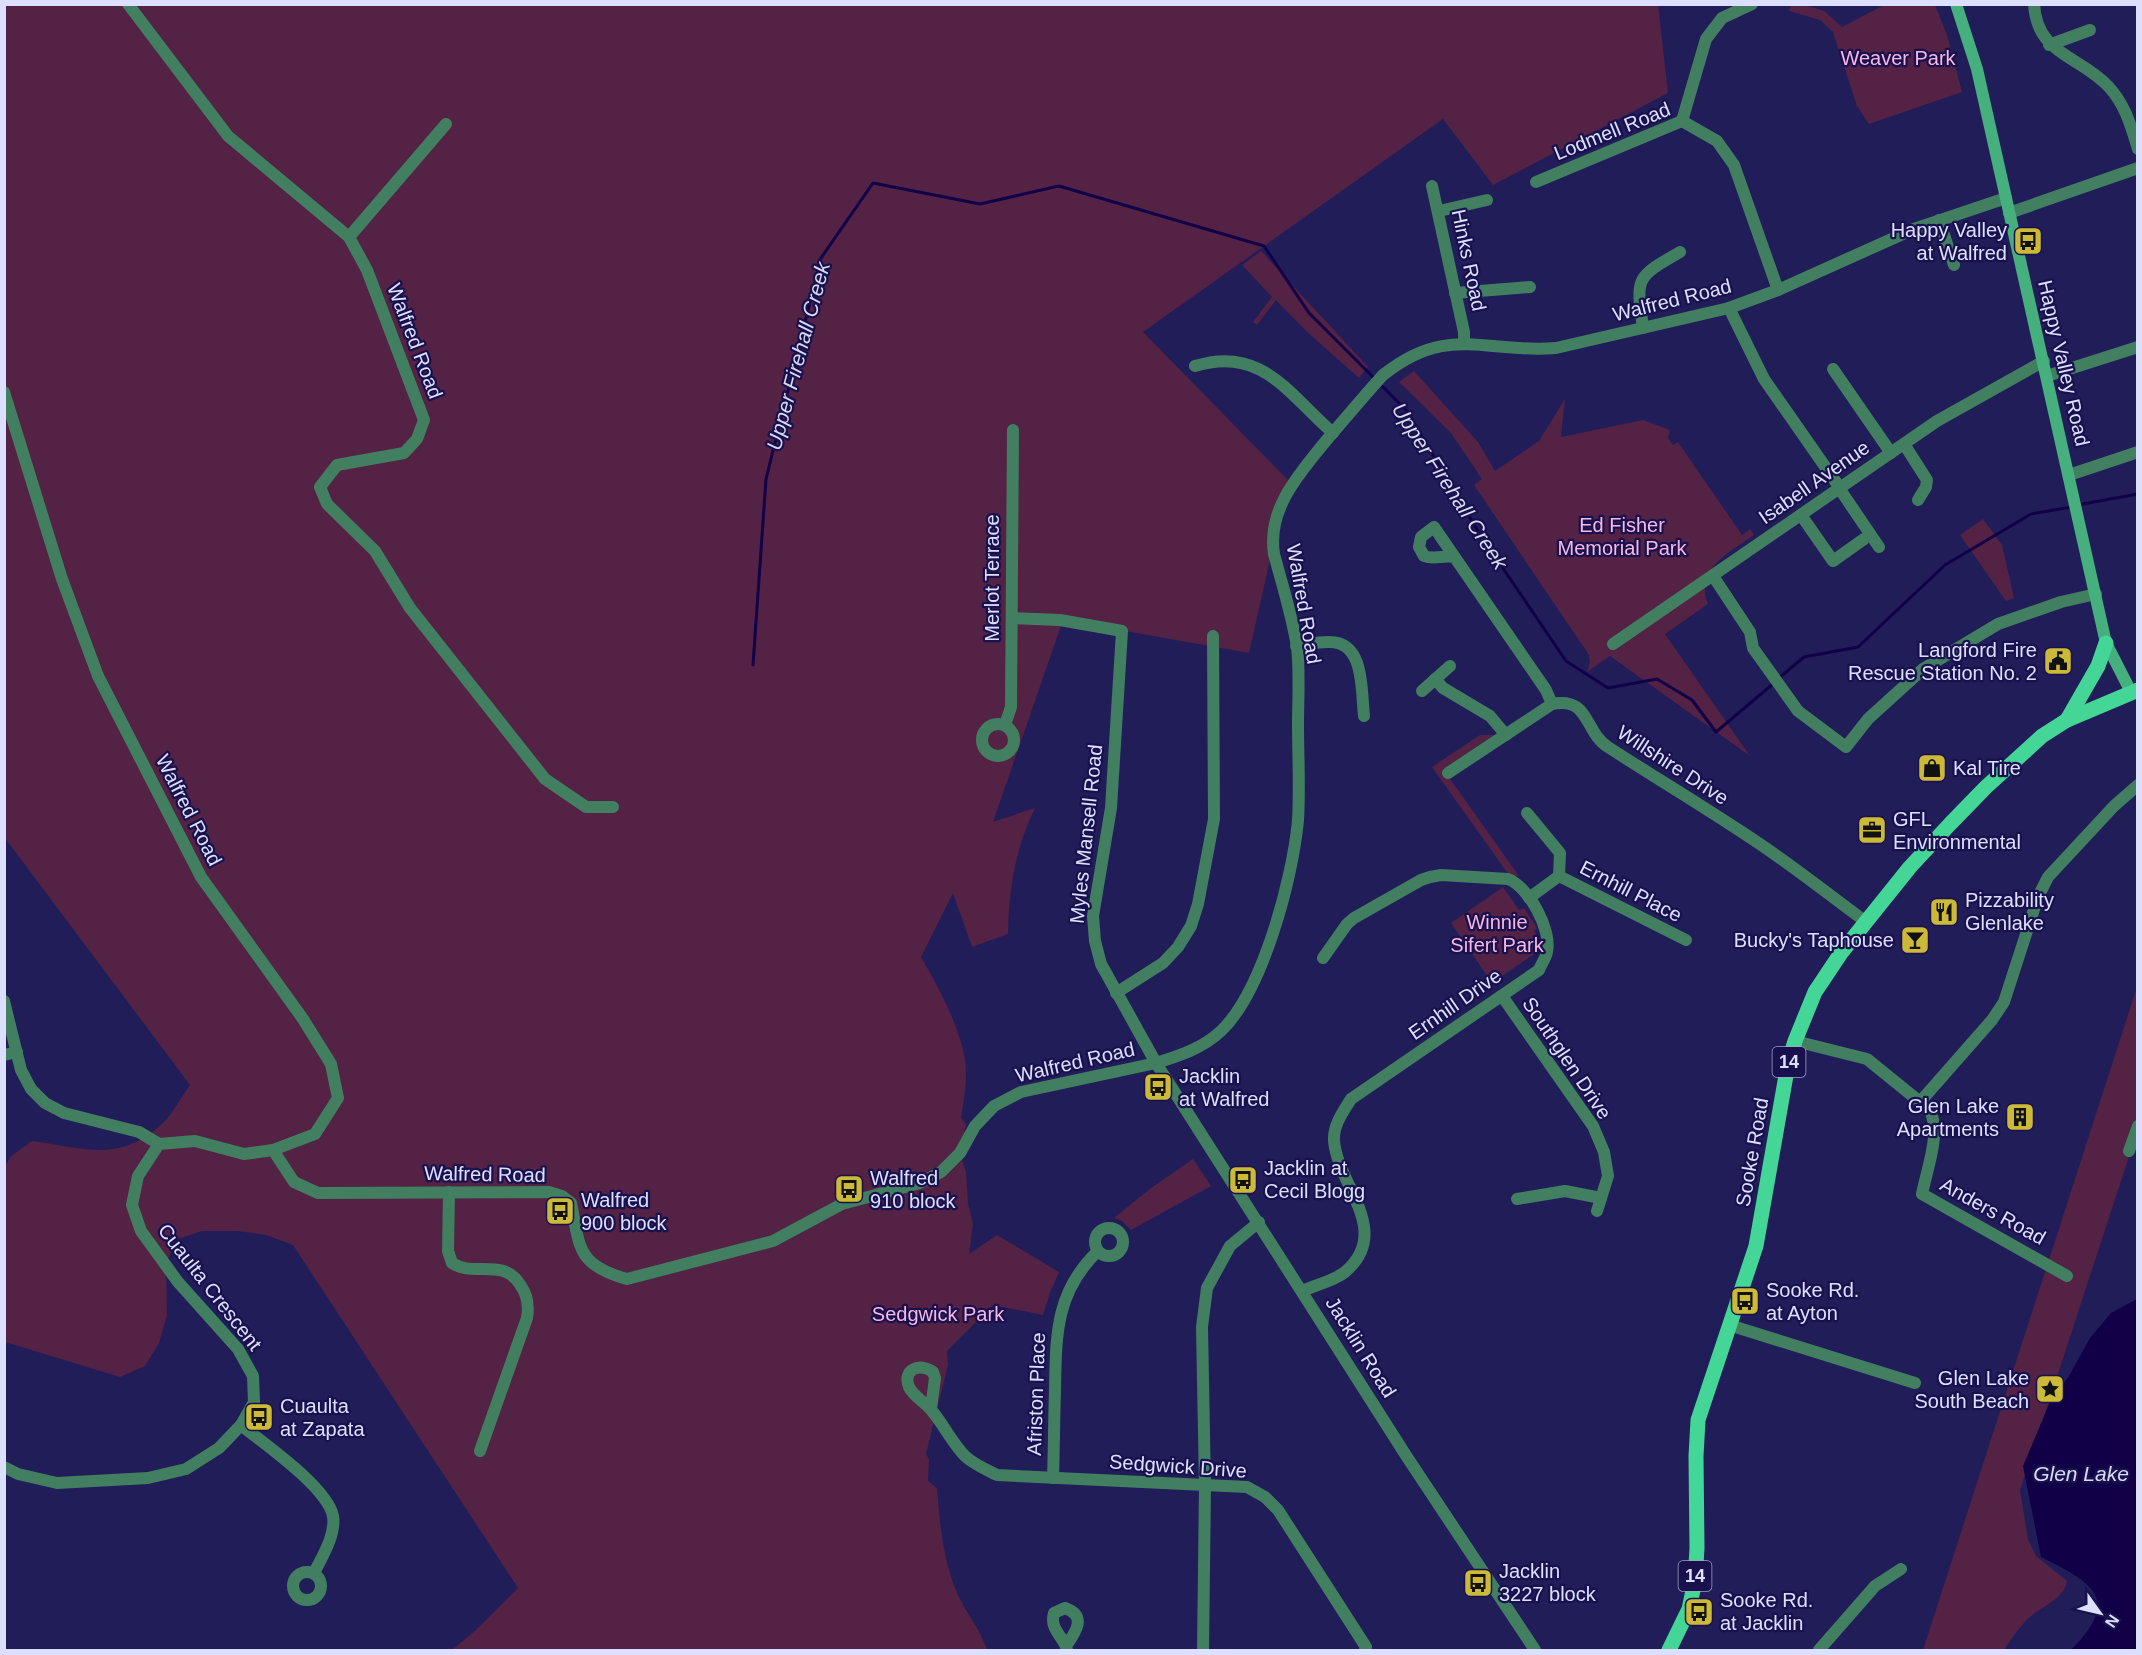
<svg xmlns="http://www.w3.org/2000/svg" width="2142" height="1655" font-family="Arial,sans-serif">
	<rect width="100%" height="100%" fill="#211d59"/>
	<!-- green -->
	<g fill="#532245">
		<path d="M1658 4 1668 93 1493 185 1443 119 1143 332 1288 480 1249 653 1063 620 993 822 1035 808C1015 849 1009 889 1008 934L972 947 953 893 921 957C939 988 958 1023 965 1059 968 1079 964 1099 961 1118L966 1124 960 1153 966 1172 968 1203 973 1224 969 1254 997 1235 1059 1272 1050 1293 1043 1315 993 1305 947 1351 948 1365 926 1454 929 1459 928 1481 937 1488C940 1525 943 1559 957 1593 966 1613 981 1630 987 1650H452L476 1630 518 1588 293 1245 266 1235 237 1231H202L175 1240 166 1265 167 1315 159 1343 145 1366 120 1377 5 1342 4 1168 11 1156 32 1141C85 1148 118 1164 163 1123 173 1113 181 1097 190 1085L5 838V5Z"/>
		<path d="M1802 4 1824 11 1842 27 1884 5H1935L1947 35 1962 92 1869 124 1857 106 1833 32 1820 20 1789 11 1791 5Z"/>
		<path d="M1261 251 1368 367 1359 378 1306 331 1276 300 1257 325 1253 322 1272 297 1242 265Z"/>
		<path d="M1414 371 1478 442 1495 471 1539 441 1565 399 1561 437 1643 420 1670 430 1668 438 1673 445 1678 442 1742 535 1750 529 1754 535C1730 552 1694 569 1708 604L1665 634 1750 756 1610 656 1587 672 1590 662 1589 655 1474 485 1482 479 1451 433 1399 382Z"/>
		<path d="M1983 519 2002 545 2014 598 2006 601 1960 535Z"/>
		<path d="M1480 735H1494L1443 769 1519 876 1509 875 1432 767Z"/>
		<path d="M1503 887 1519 910 1524 908 1537 928 1534 931C1541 941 1539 942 1537 952L1492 983 1451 923Z"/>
		<path d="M2137 987V1132L2020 1490 2028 1539 2036 1556 2067 1581C2064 1599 2044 1605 2031 1616 2020 1626 2012 1638 2004 1650H1923Z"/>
		<path d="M1193 1159 1211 1186 1131 1230 1122 1221 1114 1218 1151 1188Z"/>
	</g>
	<!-- water -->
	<path fill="#110048" d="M2137 1299V1650H2071C2122 1599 2093 1583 2041 1557L2023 1466 2050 1402 2069 1376 2090 1338 2111 1313Z"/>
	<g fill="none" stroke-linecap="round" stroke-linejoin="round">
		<!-- stream -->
		<g stroke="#110048" stroke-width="3">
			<path d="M1379 383 1407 411 1479 533 1566 661 1608 688 1657 679 1692 700 1716 732 1774 683"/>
			<path d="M2077 505 2138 494"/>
			<path d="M753 665 766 479 821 258 873 183 980 204 1059 186 1264 246 1309 313 1374 378"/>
			<path d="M1779 678 1804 657 1858 647 1945 565 2031 514 2071 507"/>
		</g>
		<!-- minor -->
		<g stroke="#417f60" stroke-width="12">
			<path d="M128 4 228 136 349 237 367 270 424 420 417 439 404 453 337 465 320 487 327 504 375 551 410 608 545 779 586 807H613"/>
			<path d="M2034 4C2037 55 2079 55 2108 86 2125 104 2131 126 2138 149"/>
			<path d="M2049 45 2090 30"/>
			<path d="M1682 121 1717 141 1734 165 1778 290"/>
			<path d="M1682 121 1706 39 1722 18 1752 4"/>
			<path d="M1536 182 1682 121"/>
			<path d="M1432 186 1464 332V343"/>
			<path d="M1439 211 1487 200"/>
			<path d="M2009 213 2138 168"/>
			<path d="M1939 220 1954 265"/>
			<path d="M349 237 446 124"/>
			<path d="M1455 293 1530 287"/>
			<path d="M1729 308 1764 379 1840 488"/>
			<path d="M1643 328C1636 277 1635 278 1680 252"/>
			<path d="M1195 366C1262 345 1289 395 1333 433"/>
			<path d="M1833 369 1891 453"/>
			<path d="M2047 376 2138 347"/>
			<path d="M4 392 62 579 98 676 201 877 303 1019 331 1064 338 1098 315 1134 273 1150 244 1154 195 1141 159 1144 138 1176 132 1205 141 1231 178 1282 238 1349 253 1376 254 1402 241 1425 219 1448 186 1469 148 1478 57 1483 18 1474 4 1467"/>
			<path d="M1904 444 1927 480 1926 487 1918 500"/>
			<path d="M2069 475 2138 452"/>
			<path d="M1839 488 1879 547"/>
			<path d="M1801 515 1833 561 1864 539"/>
			<path d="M1454 557C1444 555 1434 560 1424 556L1419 547 1421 537 1434 527 1546 690 1552 704C1590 696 1584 732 1608 747 1662 782 1718 815 1770 851 1803 874 1835 899 1866 922"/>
			<path d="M1713 576 1750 632 1753 648 1798 711 1846 747 1868 719 1923 669 1998 624 2061 602 2096 594"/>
			<path d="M1012 618 1060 620 1122 631 1111 808 1093 916 1095 941 1101 964 1156 1063 1407 1457 1535 1650"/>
			<path d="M1613 644 1937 421 2044 361"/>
			<path d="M1296 646C1307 645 1319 641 1330 642 1365 642 1361 691 1364 716"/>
			<path d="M1435 679 1443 688 1490 716 1506 735"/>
			<path d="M1422 691 1450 666"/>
			<circle cx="998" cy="740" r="16"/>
			<path d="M1005 725 1011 707 1013 430"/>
			<path d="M1448 773 1552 704"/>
			<path d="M1527 813 1560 853 1559 876"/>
			<path d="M1559 876 1686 940"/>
			<path d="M1529 898 1559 876"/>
			<path d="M1116 993 1163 963 1178 947 1191 926 1198 904 1214 819 1213 636"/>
			<path d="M1502 996 1593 1126 1604 1152 1608 1176 1597 1211"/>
			<path d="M4 1001 21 1070 31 1089 45 1103 64 1113 139 1132 159 1144"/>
			<path d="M1795 1041 1867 1059 1930 1110C1941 1135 1927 1168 1922 1194L2067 1276"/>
			<path d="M4 1055 17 1052"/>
			<path d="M1920 1102 1992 1020 2004 1002 2038 897 2048 877 2114 806 2138 785"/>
			<path d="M273 1150 294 1182 318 1193 549 1192 562 1196 571 1203C580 1248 577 1265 627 1279L773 1241 842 1204 920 1183 941 1172 960 1153 975 1126 994 1106 1021 1092 1156 1063C1179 1056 1203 1048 1221 1031 1263 991 1293 877 1298 820 1300 788 1298 756 1298 724 1298 699 1300 672 1297 647 1292 615 1282 584 1274 554 1267 509 1299 474 1325 442 1344 420 1363 397 1383 375 1448 323 1484 354 1556 348L1729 308 1778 290 1914 229 2006 198"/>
			<path d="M2129 1151 2138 1126"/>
			<path d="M449 1192 448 1251 452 1263C474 1278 503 1256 521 1286 528 1296 529 1306 527 1318L480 1451"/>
			<path d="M1517 1199 1565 1191 1601 1198"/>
			<circle cx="1109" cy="1242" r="14"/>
			<path d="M1302 1291C1315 1285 1334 1281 1345 1272 1393 1231 1338 1186 1334 1141 1333 1125 1343 1112 1351 1099L1539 970C1541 964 1546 958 1547 952 1552 930 1529 887 1508 879L1441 875 1430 877 1421 880 1354 918 1347 924 1323 958"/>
			<path d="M1729 1325 1915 1383"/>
			<path d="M931 1409 935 1378 933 1372C919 1362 902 1370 909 1387 913 1396 926 1403 932 1411 944 1425 952 1443 965 1456 973 1464 987 1470 997 1475L1247 1487 1265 1497 1278 1510 1366 1647 1365 1650"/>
			<path d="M241 1425C264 1444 327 1487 333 1516 336 1535 322 1557 314 1573"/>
			<path d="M1053 1478C1054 1449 1054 1420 1055 1391 1056 1336 1055 1292 1098 1251"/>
			<circle cx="307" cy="1586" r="14"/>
			<path d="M1066 1646C1076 1632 1087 1616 1065 1608L1054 1613C1049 1630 1064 1636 1067 1650"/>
			<path d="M1203 1650 1205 1486 1202 1327 1207 1288 1230 1246 1259 1222"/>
			<path d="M1819 1650 1875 1586 1901 1569"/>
		</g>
		<!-- secondary -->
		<path stroke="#45b07e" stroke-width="12" d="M1956 4 1977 69 2106 643 2131 692"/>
		<!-- primary -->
		<g stroke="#44d696" stroke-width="15">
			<path d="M2067 720 2098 666 2106 643"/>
			<path d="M1669 1650 1689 1609 1695 1581 1697 1548 1696 1456 1698 1420 1756 1246 1788 1064 1795 1041 1815 992 1841 953 1910 867 1950 824 1986 787 2042 736 2067 720 2138 690"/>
		</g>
	</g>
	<!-- icons -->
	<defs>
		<g id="bus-square" transform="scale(1.5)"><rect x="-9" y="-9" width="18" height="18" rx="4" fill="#cdb938" stroke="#19114e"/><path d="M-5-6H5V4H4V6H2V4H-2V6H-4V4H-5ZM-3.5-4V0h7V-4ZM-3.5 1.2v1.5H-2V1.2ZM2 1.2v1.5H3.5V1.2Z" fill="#111"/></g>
		<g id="civic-square" transform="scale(1.5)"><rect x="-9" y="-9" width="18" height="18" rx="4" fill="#cdb938" stroke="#19114e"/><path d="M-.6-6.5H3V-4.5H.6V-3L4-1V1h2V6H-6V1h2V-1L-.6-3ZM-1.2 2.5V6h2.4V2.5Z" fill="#111"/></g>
		<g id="shop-square" transform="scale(1.5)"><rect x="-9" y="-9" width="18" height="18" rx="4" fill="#cdb938" stroke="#19114e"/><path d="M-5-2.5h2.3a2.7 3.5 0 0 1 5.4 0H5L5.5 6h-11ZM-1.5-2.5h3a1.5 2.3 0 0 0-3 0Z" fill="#111"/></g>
		<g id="office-square" transform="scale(1.5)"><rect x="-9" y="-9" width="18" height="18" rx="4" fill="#cdb938" stroke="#19114e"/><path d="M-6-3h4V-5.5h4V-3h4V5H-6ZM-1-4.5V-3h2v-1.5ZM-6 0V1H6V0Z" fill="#111"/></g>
		<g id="restaurant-square" transform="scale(1.5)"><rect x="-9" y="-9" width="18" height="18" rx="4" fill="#cdb938" stroke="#19114e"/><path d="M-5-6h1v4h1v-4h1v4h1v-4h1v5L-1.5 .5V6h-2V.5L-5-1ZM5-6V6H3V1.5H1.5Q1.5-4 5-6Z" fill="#111"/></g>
		<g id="bar-square" transform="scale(1.5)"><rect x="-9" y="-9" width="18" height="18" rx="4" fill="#cdb938" stroke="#19114e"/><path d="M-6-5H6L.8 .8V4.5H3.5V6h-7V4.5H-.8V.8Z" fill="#111"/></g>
		<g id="building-square" transform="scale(1.5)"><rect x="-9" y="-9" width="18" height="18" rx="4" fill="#cdb938" stroke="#19114e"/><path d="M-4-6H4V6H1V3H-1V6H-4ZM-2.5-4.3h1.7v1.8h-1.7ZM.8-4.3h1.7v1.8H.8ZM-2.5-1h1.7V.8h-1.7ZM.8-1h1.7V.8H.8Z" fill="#111"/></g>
		<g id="sight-square" transform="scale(1.5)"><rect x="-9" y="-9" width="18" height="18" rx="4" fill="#cdb938" stroke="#19114e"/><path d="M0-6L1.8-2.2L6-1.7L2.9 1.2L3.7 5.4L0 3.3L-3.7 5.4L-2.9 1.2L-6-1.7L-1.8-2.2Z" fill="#111"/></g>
	</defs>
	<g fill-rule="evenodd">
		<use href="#bus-square" x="2028" y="241"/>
		<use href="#civic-square" x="2058" y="661"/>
		<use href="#shop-square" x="1932" y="768"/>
		<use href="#office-square" x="1872" y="830"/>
		<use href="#restaurant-square" x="1944" y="912"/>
		<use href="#bar-square" x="1915" y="940"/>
		<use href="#bus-square" x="1158" y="1087"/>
		<use href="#building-square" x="2020" y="1117"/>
		<use href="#bus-square" x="1243" y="1180"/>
		<use href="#bus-square" x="849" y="1189"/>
		<use href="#bus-square" x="560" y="1211"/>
		<use href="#bus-square" x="1745" y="1301"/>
		<use href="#sight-square" x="2050" y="1389"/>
		<use href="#bus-square" x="259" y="1417"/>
		<use href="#bus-square" x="1478" y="1583"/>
		<use href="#bus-square" x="1699" y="1612"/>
	</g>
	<g text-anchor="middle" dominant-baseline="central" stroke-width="4.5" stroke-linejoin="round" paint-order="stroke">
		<!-- shield labels -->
		<g fill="#19114e" stroke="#a2a2c9" stroke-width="1.5">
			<rect x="1772.5" y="1047" width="33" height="30" rx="4.5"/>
			<rect x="1678.5" y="1561" width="33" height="30" rx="4.5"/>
		</g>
		<g font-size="18" font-weight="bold" fill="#dce0fe">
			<text x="1789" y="1062">14</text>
			<text x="1695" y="1576">14</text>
		</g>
		<!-- park labels -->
		<g font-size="20" fill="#f8b8e1" stroke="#19114e">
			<text x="1898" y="58">Weaver Park</text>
			<text x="1622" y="525">Ed Fisher<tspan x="1622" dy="23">Memorial Park</tspan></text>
			<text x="1497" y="922">Winnie<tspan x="1497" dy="23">Sifert Park</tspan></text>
			<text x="938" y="1314">Sedgwick Park</text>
		</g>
		<!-- street labels -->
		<g font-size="20" fill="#dce0fe" stroke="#19114e">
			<text transform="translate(1612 131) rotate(-22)">Lodmell Road</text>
			<text transform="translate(1469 260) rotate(78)">Hinks Road</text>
			<text transform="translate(1672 300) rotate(-14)">Walfred Road</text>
			<text transform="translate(415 341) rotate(69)">Walfred Road</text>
			<text transform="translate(2064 363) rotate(77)">Happy Valley Road</text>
			<text transform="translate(1814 482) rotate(-35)">Isabell Avenue</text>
			<text transform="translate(992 578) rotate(-90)">Merlot Terrace</text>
			<text transform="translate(1304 604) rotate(80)">Walfred Road</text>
			<text transform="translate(1673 765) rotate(33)">Willshire Drive</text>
			<text transform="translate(189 810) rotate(63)">Walfred Road</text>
			<text transform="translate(1086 834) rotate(-84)">Myles Mansell Road</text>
			<text transform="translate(1631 891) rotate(27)">Ernhill Place</text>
			<text transform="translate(1455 1004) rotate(-35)">Ernhill Drive</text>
			<text transform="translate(1567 1058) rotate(56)">Southglen Drive</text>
			<text transform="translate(1075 1062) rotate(-13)">Walfred Road</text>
			<text transform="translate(1752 1152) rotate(-80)">Sooke Road</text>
			<text transform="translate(485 1174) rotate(1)">Walfred Road</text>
			<text transform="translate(1993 1211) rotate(29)">Anders Road</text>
			<text transform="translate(210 1287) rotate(52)">Cuaulta Crescent</text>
			<text transform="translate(1361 1347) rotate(58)">Jacklin Road</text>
			<text transform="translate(1036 1394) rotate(-88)">Afriston Place</text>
			<text transform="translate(1178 1466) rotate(4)">Sedgwick Drive</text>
		</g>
		<!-- poi labels -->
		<g font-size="20" fill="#dce0fe" stroke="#19114e" text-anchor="start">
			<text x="2007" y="230" text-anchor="end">Happy Valley<tspan x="2007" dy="23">at Walfred</tspan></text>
			<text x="2037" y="650" text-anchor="end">Langford Fire<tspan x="2037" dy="23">Rescue Station No. 2</tspan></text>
			<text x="1953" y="768">Kal Tire</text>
			<text x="1893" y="819">GFL<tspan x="1893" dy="23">Environmental</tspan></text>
			<text x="1965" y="900">Pizzability<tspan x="1965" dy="23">Glenlake</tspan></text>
			<text x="1894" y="940" text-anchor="end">Bucky's Taphouse</text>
			<text x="1179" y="1076">Jacklin<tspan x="1179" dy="23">at Walfred</tspan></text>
			<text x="1999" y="1106" text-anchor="end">Glen Lake<tspan x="1999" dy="23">Apartments</tspan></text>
			<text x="1264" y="1168">Jacklin at<tspan x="1264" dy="23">Cecil Blogg</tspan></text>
			<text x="870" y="1178">Walfred<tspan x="870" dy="23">910 block</tspan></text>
			<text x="581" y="1200">Walfred<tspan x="581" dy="23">900 block</tspan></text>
			<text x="1766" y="1290">Sooke Rd.<tspan x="1766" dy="23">at Ayton</tspan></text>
			<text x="2029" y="1378" text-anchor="end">Glen Lake<tspan x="2029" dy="23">South Beach</tspan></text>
			<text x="280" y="1406">Cuaulta<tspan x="280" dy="23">at Zapata</tspan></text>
			<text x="1499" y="1571">Jacklin<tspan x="1499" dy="23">3227 block</tspan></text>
			<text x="1720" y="1600">Sooke Rd.<tspan x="1720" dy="23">at Jacklin</tspan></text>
		</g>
		<!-- water labels -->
		<g font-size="21" font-style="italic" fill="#d8daf1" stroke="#19114e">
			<text transform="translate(798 356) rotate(-75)">Upper Firehall Creek</text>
			<text transform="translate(1450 486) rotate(57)">Upper Firehall Creek</text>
			<text x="2081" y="1473">Glen Lake</text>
		</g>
	</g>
	<!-- border -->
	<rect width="2142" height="1655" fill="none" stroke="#dce0fe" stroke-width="12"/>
	<!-- north arrow -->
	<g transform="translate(2100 1613) rotate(124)" stroke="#19114e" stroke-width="4.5" paint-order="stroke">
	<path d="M0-4.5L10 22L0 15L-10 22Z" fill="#dce0fe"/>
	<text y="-9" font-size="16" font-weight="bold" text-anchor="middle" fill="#dce0fe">N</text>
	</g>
</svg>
